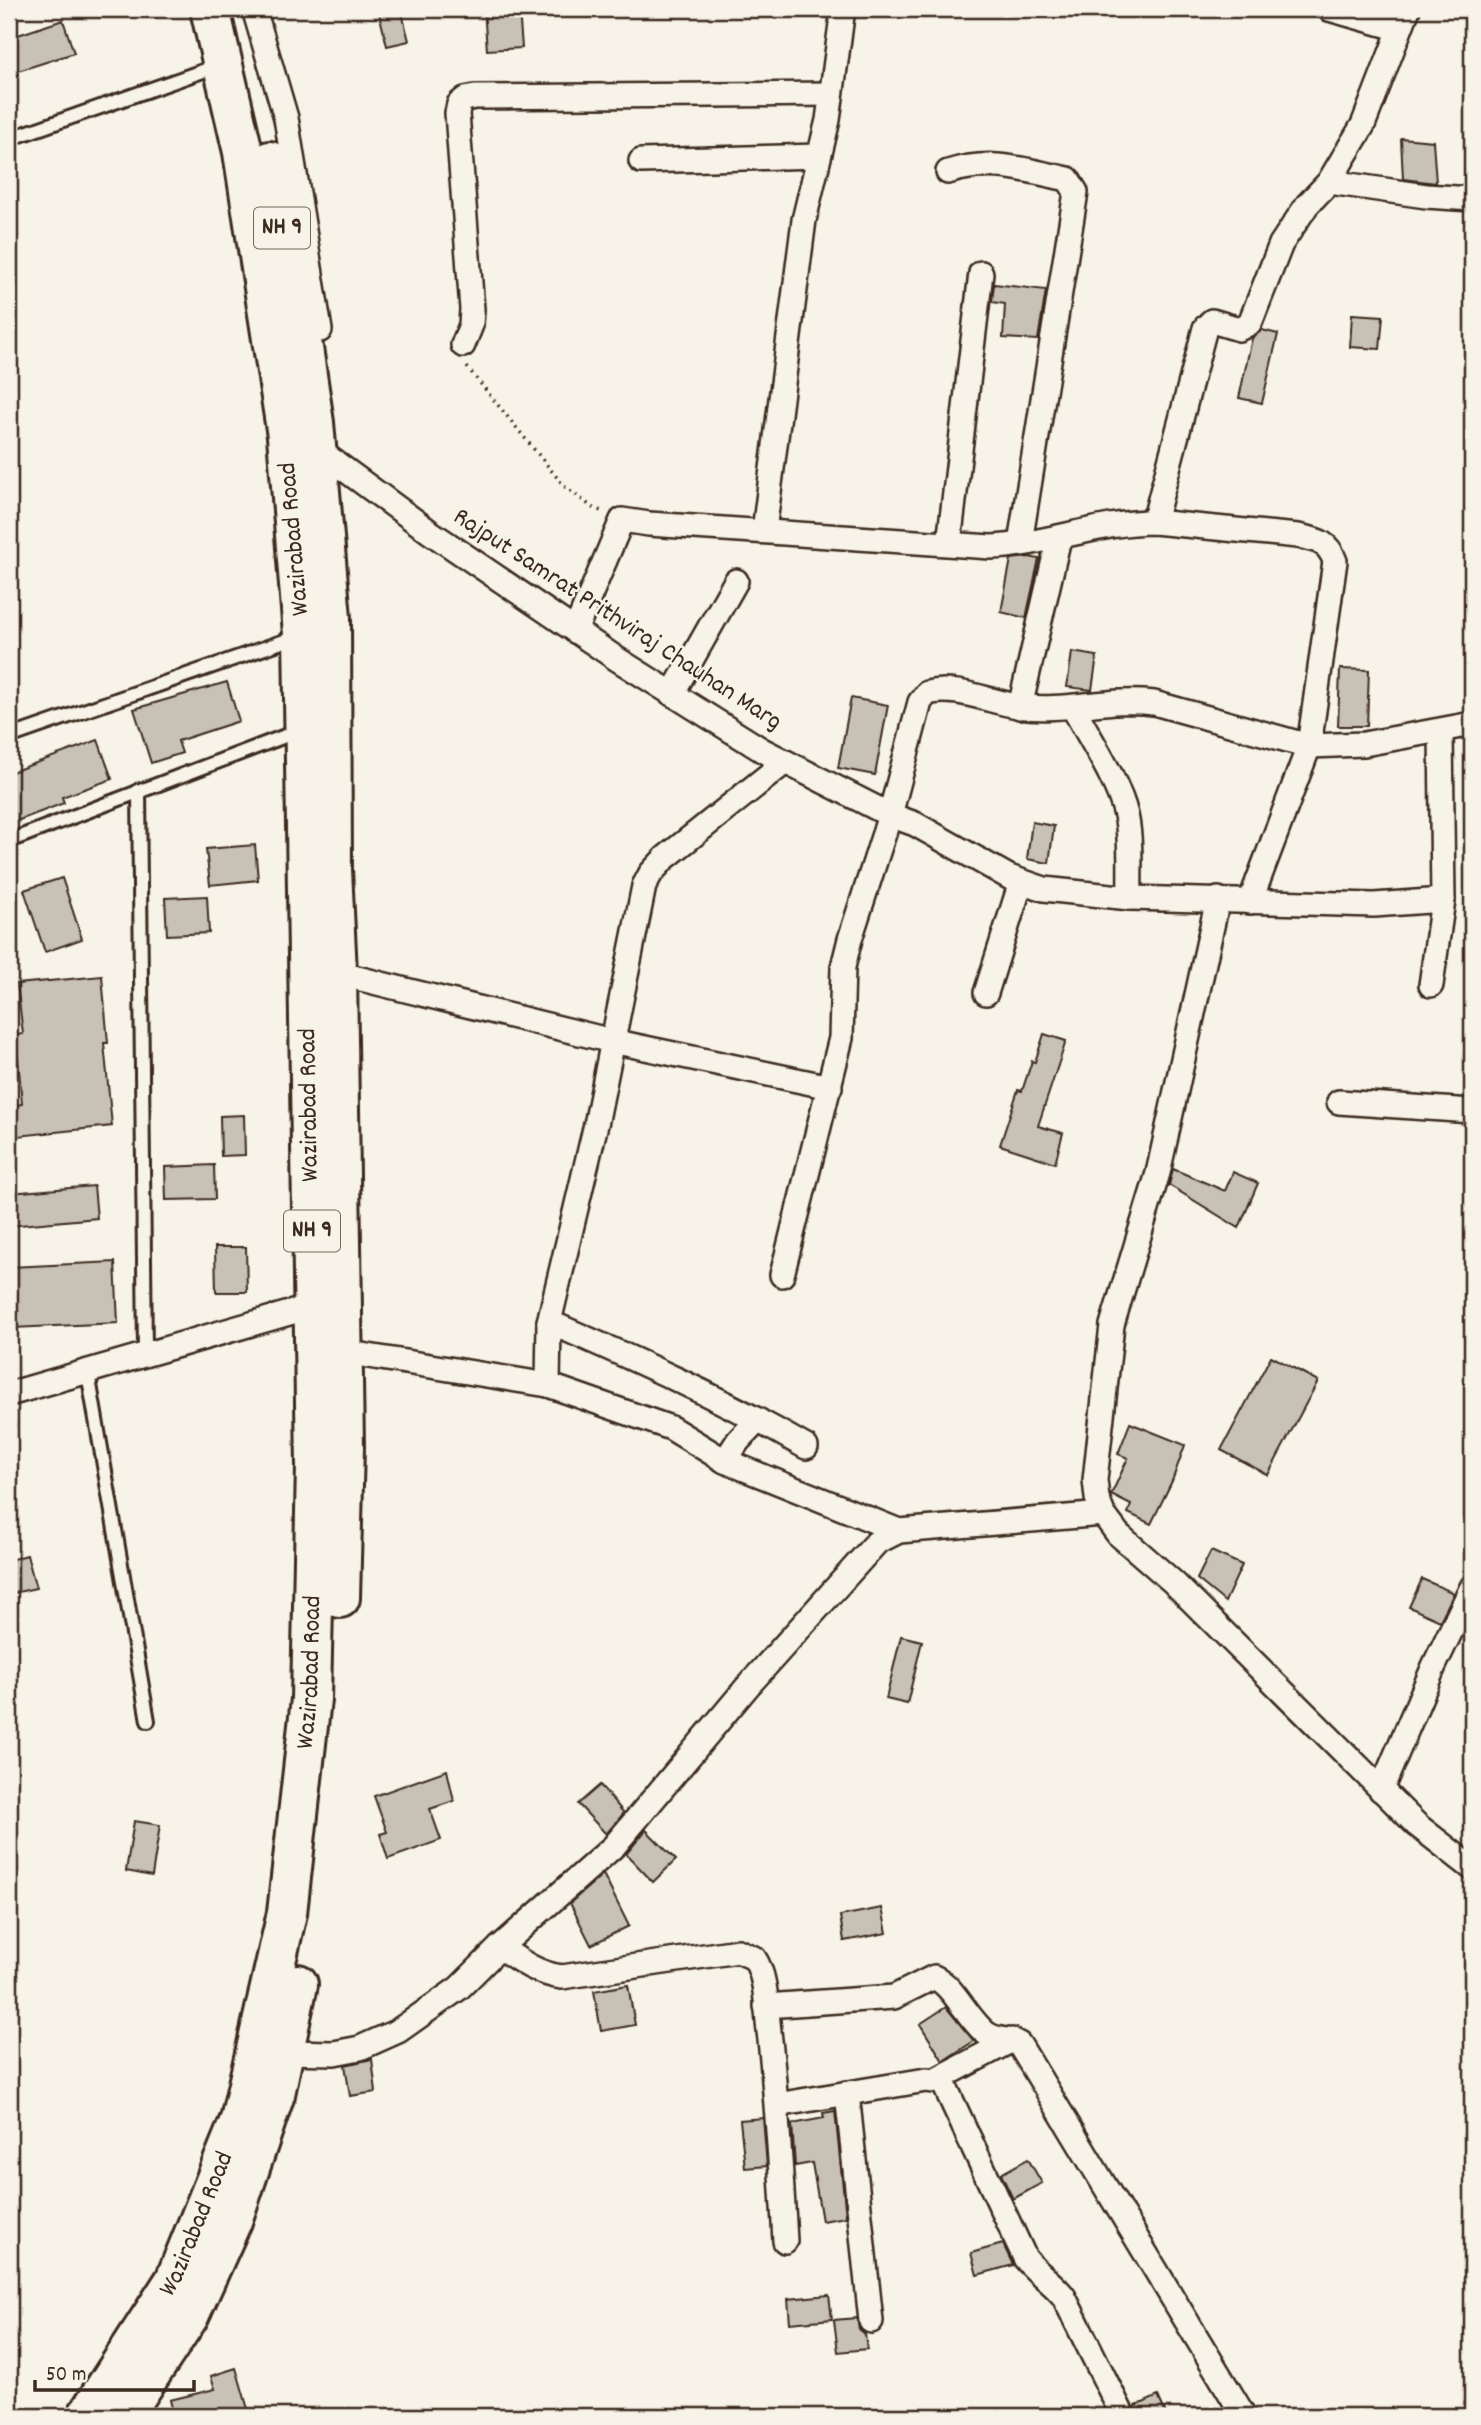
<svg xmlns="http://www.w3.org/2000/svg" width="1481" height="2425" font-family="Dekko,sans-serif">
	<rect width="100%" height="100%" fill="#f7f3e8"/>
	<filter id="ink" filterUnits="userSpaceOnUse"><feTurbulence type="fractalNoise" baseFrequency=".0143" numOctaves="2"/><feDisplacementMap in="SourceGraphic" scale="14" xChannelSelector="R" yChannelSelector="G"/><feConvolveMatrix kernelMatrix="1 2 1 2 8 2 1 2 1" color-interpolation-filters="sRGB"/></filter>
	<g filter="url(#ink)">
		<!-- building -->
		<g fill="#c8c1b6" stroke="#3b2a1e" stroke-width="2">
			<path d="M378 9H401L409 41 387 46Z"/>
			<path d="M484 9H519L522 48 487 50Z"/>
			<path d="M63 20 74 53 9 74V38Z"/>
			<path d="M1401 138 1433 141 1436 183 1403 179Z"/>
			<path d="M994 284 1046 290 1038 340 1003 338 1005 304 992 302Z"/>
			<path d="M1352 314 1383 316 1380 349 1350 347Z"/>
			<path d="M1262 330 1278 334 1262 403 1239 398 1252 338Z"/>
			<path d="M1029 557 1039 559 1026 618 1001 612 1011 559Z"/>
			<path d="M1072 652 1097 656 1092 690 1067 687Z"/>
			<path d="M1340 669 1369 670 1367 726H1338Z"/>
			<path d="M227 682 239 721 178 741 182 753 151 763 134 709Z"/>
			<path d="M851 698 888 705 875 775 838 768Z"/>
			<path d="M98 740 112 779 62 797 64 803 9 824V773Z"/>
			<path d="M1032 822 1054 826 1049 863 1027 859Z"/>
			<path d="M255 845 258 880 210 885 206 849Z"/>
			<path d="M62 878 82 939 45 952 24 890Z"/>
			<path d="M207 896 209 933 167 935 165 898Z"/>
			<path d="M102 976 108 1043H104L112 1126 18 1136 15 1105 22 1104 16 1035 23 1034 17 984Z"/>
			<path d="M1044 1034 1066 1041 1038 1126 1063 1133 1055 1163 1000 1145 1018 1090 1022 1091 1032 1061 1035 1062Z"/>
			<path d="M244 1115 245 1155 221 1156 220 1116Z"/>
			<path d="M214 1165 215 1199 166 1200 165 1167Z"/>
			<path d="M1173 1169 1225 1191 1233 1172 1258 1183 1239 1228 1169 1185Z"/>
			<path d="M94 1186 97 1218 9 1226V1193Z"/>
			<path d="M215 1247H246L247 1292H216Z"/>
			<path d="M115 1262 118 1323 13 1328 10 1267Z"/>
			<path d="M1271 1356 1318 1381 1268 1475 1221 1450Z"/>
			<path d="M1130 1423 1185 1445 1172 1481 1151 1524 1128 1513 1131 1505 1111 1495 1128 1458 1118 1454Z"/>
			<path d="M1211 1551 1242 1565 1225 1602 1197 1579Z"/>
			<path d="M27 1555 36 1588 9 1594V1560Z"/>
			<path d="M1422 1579 1454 1593 1440 1621 1409 1607Z"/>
			<path d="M901 1636 922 1641 907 1704 886 1699Z"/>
			<path d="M447 1770 454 1801 430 1809 441 1840 388 1859 380 1834 387 1832 374 1796Z"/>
			<path d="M600 1785 624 1813 606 1834 578 1804Z"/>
			<path d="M134 1821 160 1825 152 1876 126 1871Z"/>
			<path d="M646 1830 676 1860 653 1882 626 1854Z"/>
			<path d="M603 1874 629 1926 591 1945 570 1903Z"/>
			<path d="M882 1908 887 1933 844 1941 840 1916Z"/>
			<path d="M628 1985 635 2025 601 2031 594 1991Z"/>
			<path d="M946 2007 974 2041 943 2061 920 2024Z"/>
			<path d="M372 2059 376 2092 350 2096 345 2065Z"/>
			<path d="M835 2111 846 2217 822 2221 812 2163 795 2166 792 2124 824 2118 823 2113Z"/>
			<path d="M763 2118 767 2166 745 2168 740 2120Z"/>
			<path d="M1028 2159 1042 2183 1013 2199 1001 2174Z"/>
			<path d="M1003 2244 1013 2265 977 2275 971 2253Z"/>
			<path d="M829 2295 832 2319 790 2323 788 2299Z"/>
			<path d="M857 2318 859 2329 865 2334 867 2349 838 2352 834 2320Z"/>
			<path d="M236 2368 250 2416H174L170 2400 215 2389 211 2376Z"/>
			<path d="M1158 2396 1167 2416H1137L1134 2407Z"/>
		</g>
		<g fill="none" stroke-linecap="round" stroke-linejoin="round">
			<!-- lane casing -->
			<g stroke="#3b2a1e" stroke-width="18">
				<g id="lane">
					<path d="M9 139 220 65"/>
					<path d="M9 737 299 636"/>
					<path d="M139 790 145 1353"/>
					<path d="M9 841 301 730"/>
					<path d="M88 1373 148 1721"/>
				</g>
			</g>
			<!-- street casing -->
			<g stroke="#3b2a1e" stroke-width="28">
				<g id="street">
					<path d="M254 9 286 118 320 330"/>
					<path d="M1329 9 1400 29"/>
					<path d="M641 161 819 156"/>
					<path d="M948 172C993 158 1023 170 1068 179L1076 192 1020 543"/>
					<path d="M1329 182 1426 196 1472 199"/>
					<path d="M463 345 471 325 472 309 457 113 459 104 465 99 475 97 831 94"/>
					<path d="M317 449 430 532 617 659 762 750 890 815 915 824 1009 877 1044 889 1130 898 1374 905 1443 900"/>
					<path d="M1154 522 1205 328 1212 321 1239 329 1250 323 1281 244 1307 205 1329 182 1363 125 1408 9"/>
					<path d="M764 531 804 220 828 120 843 9"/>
					<path d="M949 543 981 273"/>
					<path d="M575 631 622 520 649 524 991 547C1046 545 1098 522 1154 522L1298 536C1317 540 1328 541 1335 561L1309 746 1250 902"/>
					<path d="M672 694 736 581"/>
					<path d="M1020 707 1059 538"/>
					<path d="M1073 707C1090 739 1118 781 1126 815 1132 842 1129 871 1130 898"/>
					<path d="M1218 899 1158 1173 1112 1325 1095 1480 1097 1498 1103 1514 1118 1534 1173 1582 1417 1825 1472 1868"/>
					<path d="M337 973 612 1041 830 1087"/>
					<path d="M1431 985 1443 900 1441 731"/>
					<path d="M986 993 1021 882"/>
					<path d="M1339 1102 1472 1111"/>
					<path d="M782 1275 841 1038 843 967 850 939 890 815 920 702 927 693C955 685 990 702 1018 706 1064 713 1109 697 1154 703L1309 746 1364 744 1472 724"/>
					<path d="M549 1322C637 1360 723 1399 806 1447"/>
					<path d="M331 1350 548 1385 549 1322 597 1120 644 886 651 873 665 858 785 762"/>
					<path d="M548 1385 671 1428 725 1461 899 1531"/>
					<path d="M9 1394 324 1303"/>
					<path d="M725 1461 738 1441 758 1420"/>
					<path d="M1381 1790 1434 1666 1472 1587"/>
					<path d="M500 1947C520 1961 538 1974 562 1977L738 1951 754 1958C767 1977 766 2008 769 2031 777 2101 781 2170 785 2241"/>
					<path d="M766 2006 894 1997 934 1977C954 1986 968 2020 987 2034 997 2041 1009 2038 1019 2044L1244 2416"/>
					<path d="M284 2052 334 2053 360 2048 398 2031 459 1988 500 1947 614 1846 747 1687 877 1542 899 1531 1103 1514"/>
					<path d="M936 2080 1012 2040"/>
					<path d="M847 2093 871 2321"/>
					<path d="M777 2105 926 2080 943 2082 1025 2258C1037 2274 1053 2282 1064 2297L1123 2416"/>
				</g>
			</g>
			<!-- highway casing -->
			<g stroke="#3b2a1e" stroke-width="44">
				<g id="highway">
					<path d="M270 161 297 307 314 423 331 618 332 870 337 973 344 1447 340 1598"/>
					<path id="s1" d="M87 2416 175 2280 240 2120 287 1913 311 1699 316 1466 303 634 287 436 243 152 210 9"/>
					<path d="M123 2416 189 2316 232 2221 275 2094 298 1984"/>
				</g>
			</g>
			<!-- path -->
			<path stroke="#3b2a1e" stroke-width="3.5" stroke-dasharray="2 5" stroke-linecap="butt" d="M467 367 564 486 593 508 604 512"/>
			<!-- lane -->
			<use href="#lane" stroke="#f7f3e8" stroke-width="12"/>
			<!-- street -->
			<use href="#street" stroke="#f7f3e8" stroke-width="23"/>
			<!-- highway -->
			<use href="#highway" stroke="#f7f3e8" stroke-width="38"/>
		</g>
	</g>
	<g text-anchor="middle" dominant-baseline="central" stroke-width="5" stroke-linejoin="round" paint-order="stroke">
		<!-- shield labels -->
		<g fill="#f7f3e8" stroke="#73665b" stroke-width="2">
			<rect x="254" y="207.5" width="56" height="41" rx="5"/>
			<rect x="284" y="1210.5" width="56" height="41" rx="5"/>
		</g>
		<g font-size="24" font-weight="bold" fill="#3b2a1e">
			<text x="282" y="228">NH 9</text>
			<text x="312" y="1231">NH 9</text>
		</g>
		<!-- street labels -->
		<g font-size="26" fill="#3b2a1e" stroke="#f7f3e8">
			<text transform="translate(295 539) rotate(-95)">Wazirabad Road</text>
			<text transform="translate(617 620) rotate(33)">Rajput Samrat Prithviraj Chauhan Marg</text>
			<text transform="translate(310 1105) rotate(-91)">Wazirabad Road</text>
			<text stroke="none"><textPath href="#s1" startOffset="789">Wazirabad Road</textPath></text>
			<text stroke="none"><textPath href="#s1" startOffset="222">Wazirabad Road</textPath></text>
		</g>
	</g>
	<!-- margin -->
	<rect width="1481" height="2425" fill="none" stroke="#f7f3e8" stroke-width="35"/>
	<rect x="18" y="18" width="1446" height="2390" fill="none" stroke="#3b2a1e" stroke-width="2.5" filter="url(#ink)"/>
	<!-- scale -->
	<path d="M35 2380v10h159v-10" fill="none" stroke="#3b2a1e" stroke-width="3.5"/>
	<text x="46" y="2380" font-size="21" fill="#3b2a1e" stroke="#f7f3e8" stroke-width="5" paint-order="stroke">50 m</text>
</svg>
